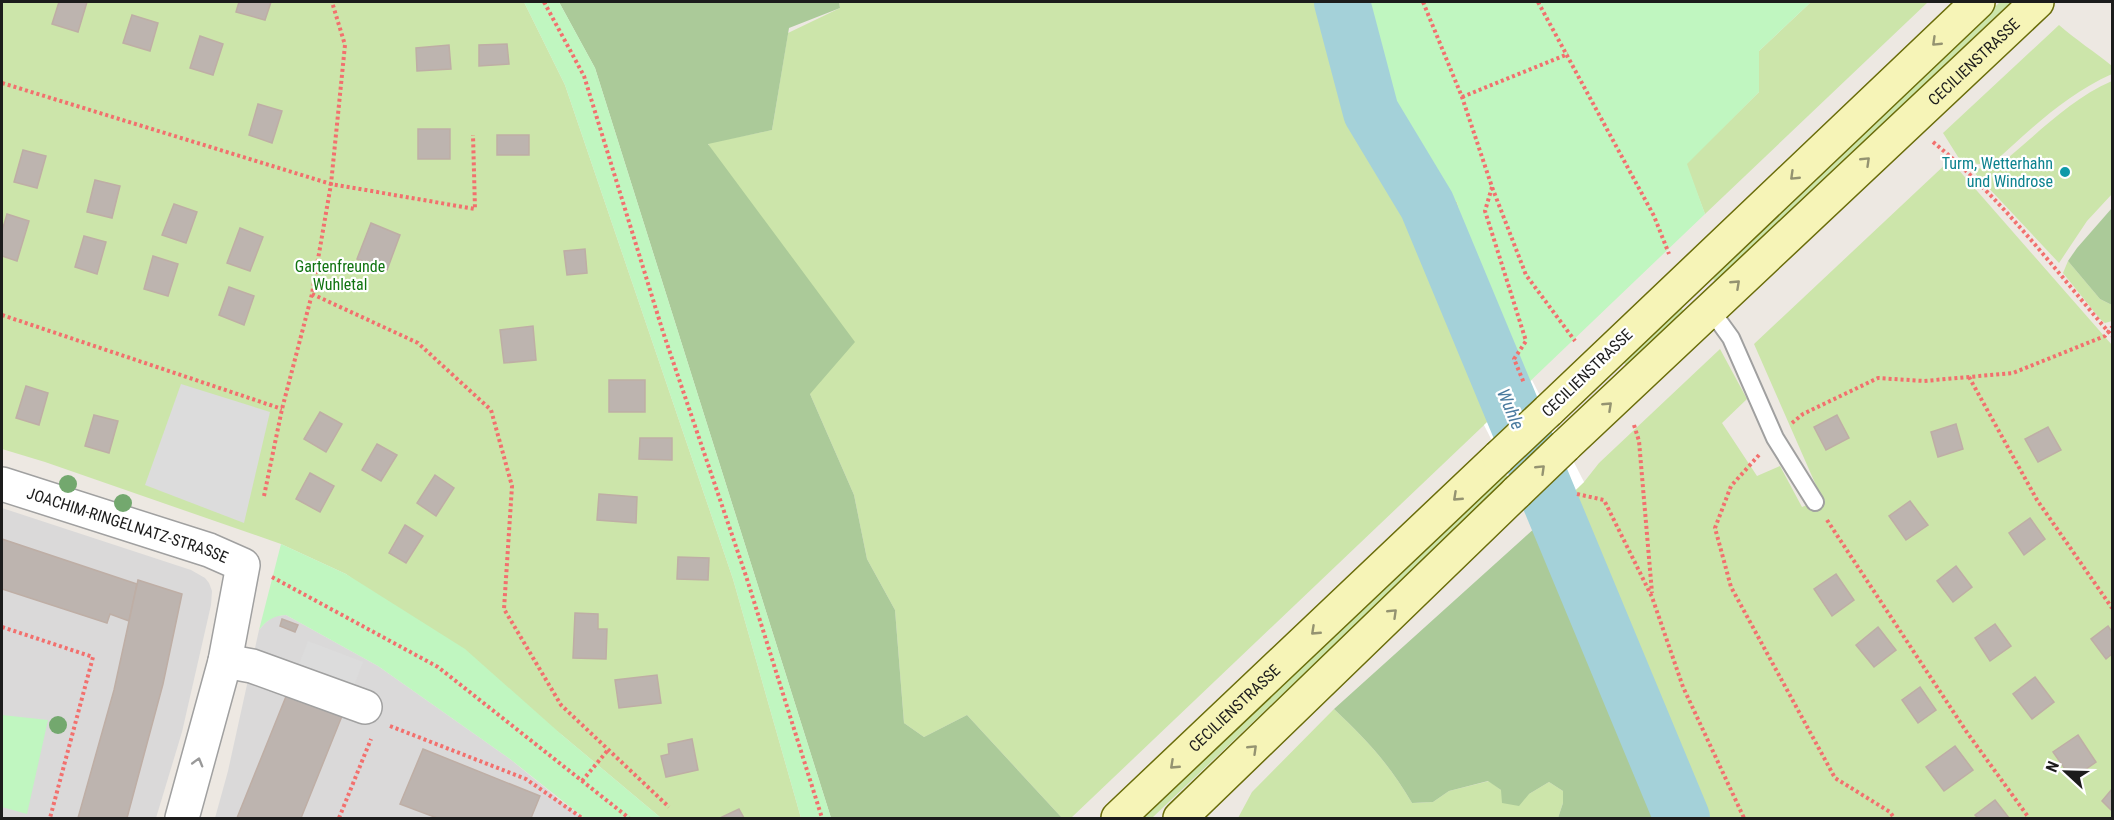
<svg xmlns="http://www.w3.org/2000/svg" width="2114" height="820" font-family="'Roboto Condensed',sans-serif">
	<rect width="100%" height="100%" fill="#ede8e2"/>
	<!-- residential -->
	<g fill="#dad9d9">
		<path d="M2 508 191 570 205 578 209 583 212 591 211 605 182 732 156 818H2Z"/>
		<path d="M286 615 378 666 510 759 582 818H215L228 771 259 630 265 623 274 616Z"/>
	</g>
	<!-- grass -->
	<g fill="#cce5aa">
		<path d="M2 2H524L565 85 733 579 801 818H661L562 735 346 574 281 544 45 462 2 449Z"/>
		<path d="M839 2H1350L1385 107 1429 192 1457 202 1482 299 1523 388 1071 818H1062L967 715 924 737 904 723 895 610 867 559 854 495 810 394 708 143 772 130 788 33 840 8Z"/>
		<path d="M1811 2H1928L1705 214 1686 164 1759 92V51Z"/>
		<path d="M2000 2H2011L1720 277V286L1708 274Z"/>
		<path d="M2059 25C2076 40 2095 52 2112 66V74C2065 95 2030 130 1992 164H1978L1960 160 1943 133Z"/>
		<path d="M2112 81V194L2087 221 2059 263 1969 167 1990 170 1999 165C2036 136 2068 100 2112 81Z"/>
		<path d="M1950 160 2112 345V818H1674L1546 518 1584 482 1599 463 1720 349 1747 399 1722 423 1757 476 1780 466 1802 507 1822 499 1754 344Z"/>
		<path d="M2068 261 2100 299 2112 305V321L2105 323 2100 319 2063 273Z"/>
		<path d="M1677 303 1688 316 1631 370 1620 359Z"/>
		<path d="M1505 473 1509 479 1152 818H1143Z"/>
		<path d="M1334 709C1366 739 1390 765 1412 803L1433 802 1449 791 1489 781 1501 790 1529 794 1549 782 1563 791V803L1558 818H1238L1252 792Z"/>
	</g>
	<!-- forest -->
	<g fill="#abca99">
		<path d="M559 2H839L840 8 789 28 772 130 708 144 855 342 810 394 854 495 867 559 895 610 904 723 924 737 967 715 1062 818H831L595 68Z"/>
		<path d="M2112 208V305L2100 299 2068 261 2077 248Z"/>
		<path d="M1546 518 1674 818H1558L1563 803V791L1549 782 1529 794 1519 806 1502 803 1501 790 1488 781 1449 791 1433 802 1412 803C1390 765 1366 739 1334 709Z"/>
	</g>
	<!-- park -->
	<g fill="#c0f6c0">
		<path d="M524 2H559L595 68 831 818H801L733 579 565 85Z"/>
		<path d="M1350 2H1811L1759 51V92L1687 164 1705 214 1523 388 1482 299 1457 202 1429 192 1385 107Z"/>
		<path d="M281 544 346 574 465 649 562 735 661 818H584L510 759 378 666 286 615C273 616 267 620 259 630Z"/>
		<path d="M2 715 48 720 27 814 2 807Z"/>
	</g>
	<!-- parking -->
	<g fill="#dcdcdc">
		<path d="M181 384 270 412 244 523 145 485Z"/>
		<path d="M308 641 363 662 345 709 290 687Z"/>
	</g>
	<!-- pier -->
	<path fill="#fff" d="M1532 380 1584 482 1536 528 1484 425Z"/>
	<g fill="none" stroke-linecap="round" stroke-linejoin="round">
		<!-- river -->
		<path stroke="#a4d1d9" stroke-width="56" d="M1342 2 1371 112 1427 205 1682 818"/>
	</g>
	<!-- building -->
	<g fill="#bdb4af" stroke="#beaea5" stroke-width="1.5">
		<path d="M59 2H87L78 32 52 24Z"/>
		<path d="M239 2H271L265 20 236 12Z"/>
		<path d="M132 15 158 23 150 51 123 43Z"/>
		<path d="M200 36 223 44 213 75 190 68Z"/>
		<path d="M507 44 509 64 479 66V45Z"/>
		<path d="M449 45 451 69 417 71 416 48Z"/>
		<path d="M258 104 282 111 272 143 249 135Z"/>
		<rect x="418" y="129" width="32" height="30"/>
		<rect x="497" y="135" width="32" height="20"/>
		<path d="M23 150 46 156 37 188 14 182Z"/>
		<path d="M95 180 120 186 112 218 87 212Z"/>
		<path d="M174 204 197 212 186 243 162 235Z"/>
		<path d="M7 214 29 221 17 261 2 256V231Z"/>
		<path d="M371 223 400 235 387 270 357 259Z"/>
		<path d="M240 228 263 237 250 271 227 263Z"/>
		<path d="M84 236 106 242 97 274 75 267Z"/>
		<path d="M585 249 587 273 567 275 564 251Z"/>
		<path d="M153 256 178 264 168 296 144 289Z"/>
		<path d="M229 287 254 296 244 325 219 315Z"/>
		<path d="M533 326 536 360 504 363 500 330Z"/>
		<rect x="609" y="380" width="36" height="32"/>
		<path d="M26 386 48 393 39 425 16 418Z"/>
		<path d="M320 412 342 424 326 452 304 439Z"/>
		<path d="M94 415 118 421 109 453 85 446Z"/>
		<path d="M1837 415 1849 438 1826 450 1814 427Z"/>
		<path d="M1956 424 1963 449 1938 457 1931 432Z"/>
		<path d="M2048 427 2061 450 2038 462 2025 439Z"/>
		<path d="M640 438H672V460L639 459Z"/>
		<path d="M377 444 397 455 381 481 362 470Z"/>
		<path d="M310 473 334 486 320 512 296 499Z"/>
		<path d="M435 475 454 488 436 516 417 503Z"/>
		<path d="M599 494 637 497 636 523 597 520Z"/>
		<path d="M1910 501 1928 525 1906 540 1889 516Z"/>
		<path d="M2030 518 2045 539 2024 555 2009 533Z"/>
		<path d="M405 525 423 536 406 563 389 553Z"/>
		<path d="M2 539 137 584 129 621 110 614 107 623 2 589Z"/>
		<path d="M678 557 709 558 708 580 677 579Z"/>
		<path d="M1956 566 1972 587 1953 602 1937 581Z"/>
		<path d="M1836 574 1854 600 1832 616 1814 589Z"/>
		<path d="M138 580 182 594 163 684 127 818H78L114 690Z"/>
		<path d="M575 613 598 614V629H607L606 659 573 658Z"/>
		<path d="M282 619 298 625 295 632 280 626Z"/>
		<path d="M1995 624 2011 646 1990 661 1975 638Z"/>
		<path d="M2108 626 2112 632V654L2106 659 2091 639Z"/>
		<path d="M1878 627 1896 650 1874 667 1856 645Z"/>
		<path d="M657 675 661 703 619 708 615 680Z"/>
		<path d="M2035 677 2054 702 2032 719 2013 694Z"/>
		<path d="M1920 687 1936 710 1918 723 1902 700Z"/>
		<path d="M287 694 342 716 301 818H237Z"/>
		<path d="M2078 735 2096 762 2072 779 2053 752Z"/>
		<path d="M692 739 698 770 666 777 661 756 669 754 668 744Z"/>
		<path d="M1955 746 1973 770 1944 791 1926 767Z"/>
		<path d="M423 749 540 796 531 818H437L400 804Z"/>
		<path d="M2112 789V811L2102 801Z"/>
		<path d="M1995 800 2009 818H1978L1975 815Z"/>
		<path d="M739 809 744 818H720Z"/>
	</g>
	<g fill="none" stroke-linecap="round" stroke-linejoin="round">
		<!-- lane casing -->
		<g stroke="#a0a0a0" stroke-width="20">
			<path id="lane" d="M1710 309 1731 338 1775 438 1815 502"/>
		</g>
		<!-- street casing -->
		<g stroke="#a0a0a0" stroke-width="36">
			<g id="street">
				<path id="s1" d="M2 484 209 550 243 565 225 661 182 818"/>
				<path d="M225 661 252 666 365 707"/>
			</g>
		</g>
		<!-- secondary casing -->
		<g stroke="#6a6c0a" stroke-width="36">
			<g id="secondary">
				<path d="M1548 411 1978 2"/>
				<path id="s2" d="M1565 446 2037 2"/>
				<path id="s3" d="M1118 818 1499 457"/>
				<path d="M1180 818 1517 492"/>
			</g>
		</g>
		<!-- path -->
		<g stroke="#f2706e" stroke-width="4" stroke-dasharray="3 3" stroke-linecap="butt">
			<path d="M544 2 584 76 663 332 746 576 822 818"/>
			<path d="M1423 2 1462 97 1492 187 1526 275 1575 341"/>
			<path d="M1538 2 1654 216 1669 254"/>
			<path d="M2 83 331 184 475 209 473 135"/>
			<path d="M1462 97 1568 54"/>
			<path d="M1933 142C2001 197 2055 270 2112 336"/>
			<path d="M1492 187 1485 211 1526 341 1514 359 1524 383"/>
			<path d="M312 294 418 343 491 410 512 486 504 609 561 705 669 807"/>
			<path d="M2 315 282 409"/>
			<path d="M1969 377 2037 500 2112 608"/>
			<path d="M1792 423 1803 414 1878 378 1924 381 2013 373 2105 336 2112 327"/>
			<path d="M1634 425 1639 441 1652 593"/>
			<path d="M1759 455 1731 486 1715 528 1731 587 1835 778 1890 812 1894 818"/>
			<path d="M1577 494 1604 500 1652 597 1683 687 1744 818"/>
			<path d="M264 496 282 409 312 294 331 184 345 45 332 2"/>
			<path d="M1827 520 1966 731 2029 818"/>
			<path d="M272 577 438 667 629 818"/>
			<path d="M2 627 93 657 50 818"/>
			<path d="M390 726 526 779 582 818"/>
			<path d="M582 781 608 750"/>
			<path d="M339 818 371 739"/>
		</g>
		<!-- lane -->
		<use href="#lane" stroke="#fff" stroke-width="16"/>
		<!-- street -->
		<use href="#street" stroke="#fff" stroke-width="33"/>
		<!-- secondary -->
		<use href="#secondary" stroke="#f6f4b7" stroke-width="33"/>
		<!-- secondary-bridge casing -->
		<g stroke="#6a6c0a" stroke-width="36" stroke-linecap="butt">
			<g id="secondary-bridge">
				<path d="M1499 457 1548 411"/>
				<path d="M1517 492 1565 446"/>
			</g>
		</g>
		<!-- secondary-bridge -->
		<use href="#secondary-bridge" stroke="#f6f4b7" stroke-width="33"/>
	</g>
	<!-- trees -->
	<g fill="#73a86e">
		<circle cx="68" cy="484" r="9"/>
		<circle cx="123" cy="503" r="9"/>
		<circle cx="58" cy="725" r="9"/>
	</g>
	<!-- one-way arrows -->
	<defs><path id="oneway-chevron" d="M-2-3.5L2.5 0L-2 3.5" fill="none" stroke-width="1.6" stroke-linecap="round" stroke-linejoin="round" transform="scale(1.5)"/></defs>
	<g stroke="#949371">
		<use href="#oneway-chevron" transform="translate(1936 42) rotate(136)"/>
		<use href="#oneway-chevron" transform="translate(1866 161) rotate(-44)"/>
		<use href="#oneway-chevron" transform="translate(1794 176) rotate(136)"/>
		<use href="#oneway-chevron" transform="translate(1736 284) rotate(-43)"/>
		<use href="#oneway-chevron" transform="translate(1608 406) rotate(-43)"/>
		<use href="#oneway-chevron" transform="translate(1541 469) rotate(-44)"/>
		<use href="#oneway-chevron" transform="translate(1457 497) rotate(137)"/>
		<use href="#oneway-chevron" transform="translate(1393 613) rotate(-44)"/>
		<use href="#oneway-chevron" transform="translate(1315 631) rotate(137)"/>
		<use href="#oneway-chevron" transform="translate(1253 749) rotate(-44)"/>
		<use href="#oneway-chevron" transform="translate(1174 765) rotate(137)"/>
	</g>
	<use stroke="#999" href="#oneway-chevron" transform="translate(198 762) rotate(-74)"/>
	<!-- markers -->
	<circle fill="#0f9aa8" stroke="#fff" stroke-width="2" cx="2065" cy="172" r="6"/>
	<g text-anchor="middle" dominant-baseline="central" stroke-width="4.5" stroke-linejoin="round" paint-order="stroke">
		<!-- street labels -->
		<g font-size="16" fill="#1c1c1c" stroke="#fff">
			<text stroke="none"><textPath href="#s2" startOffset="561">CECILIENSTRASSE</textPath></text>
			<text transform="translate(1587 373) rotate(-44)">CECILIENSTRASSE</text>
			<text stroke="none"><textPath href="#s1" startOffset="132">JOACHIM-RINGELNATZ-STRASSE</textPath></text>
			<text stroke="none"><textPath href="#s3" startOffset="160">CECILIENSTRASSE</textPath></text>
		</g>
		<!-- culture labels -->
		<g font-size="16" fill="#0d838f" stroke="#fff" text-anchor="end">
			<text x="2053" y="163">Turm, Wetterhahn<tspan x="2053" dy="18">und Windrose</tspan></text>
		</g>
		<!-- park labels -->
		<g font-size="16" fill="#107310" stroke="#fff">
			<text x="340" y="266">Gartenfreunde<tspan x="340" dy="18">Wuhletal</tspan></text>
		</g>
		<!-- water labels -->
		<g font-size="18" font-style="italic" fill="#4b7b9f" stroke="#fff">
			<text transform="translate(1511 409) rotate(67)">Wuhle</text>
		</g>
	</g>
	<!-- border -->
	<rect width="2114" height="820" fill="none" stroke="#1c1c1c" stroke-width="6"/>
	<!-- north arrow -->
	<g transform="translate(2066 772) rotate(292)" stroke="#ffffff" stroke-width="4.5" paint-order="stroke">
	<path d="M0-4.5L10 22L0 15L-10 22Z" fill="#1c1c1c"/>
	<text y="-9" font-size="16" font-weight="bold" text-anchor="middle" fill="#1c1c1c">N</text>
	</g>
</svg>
